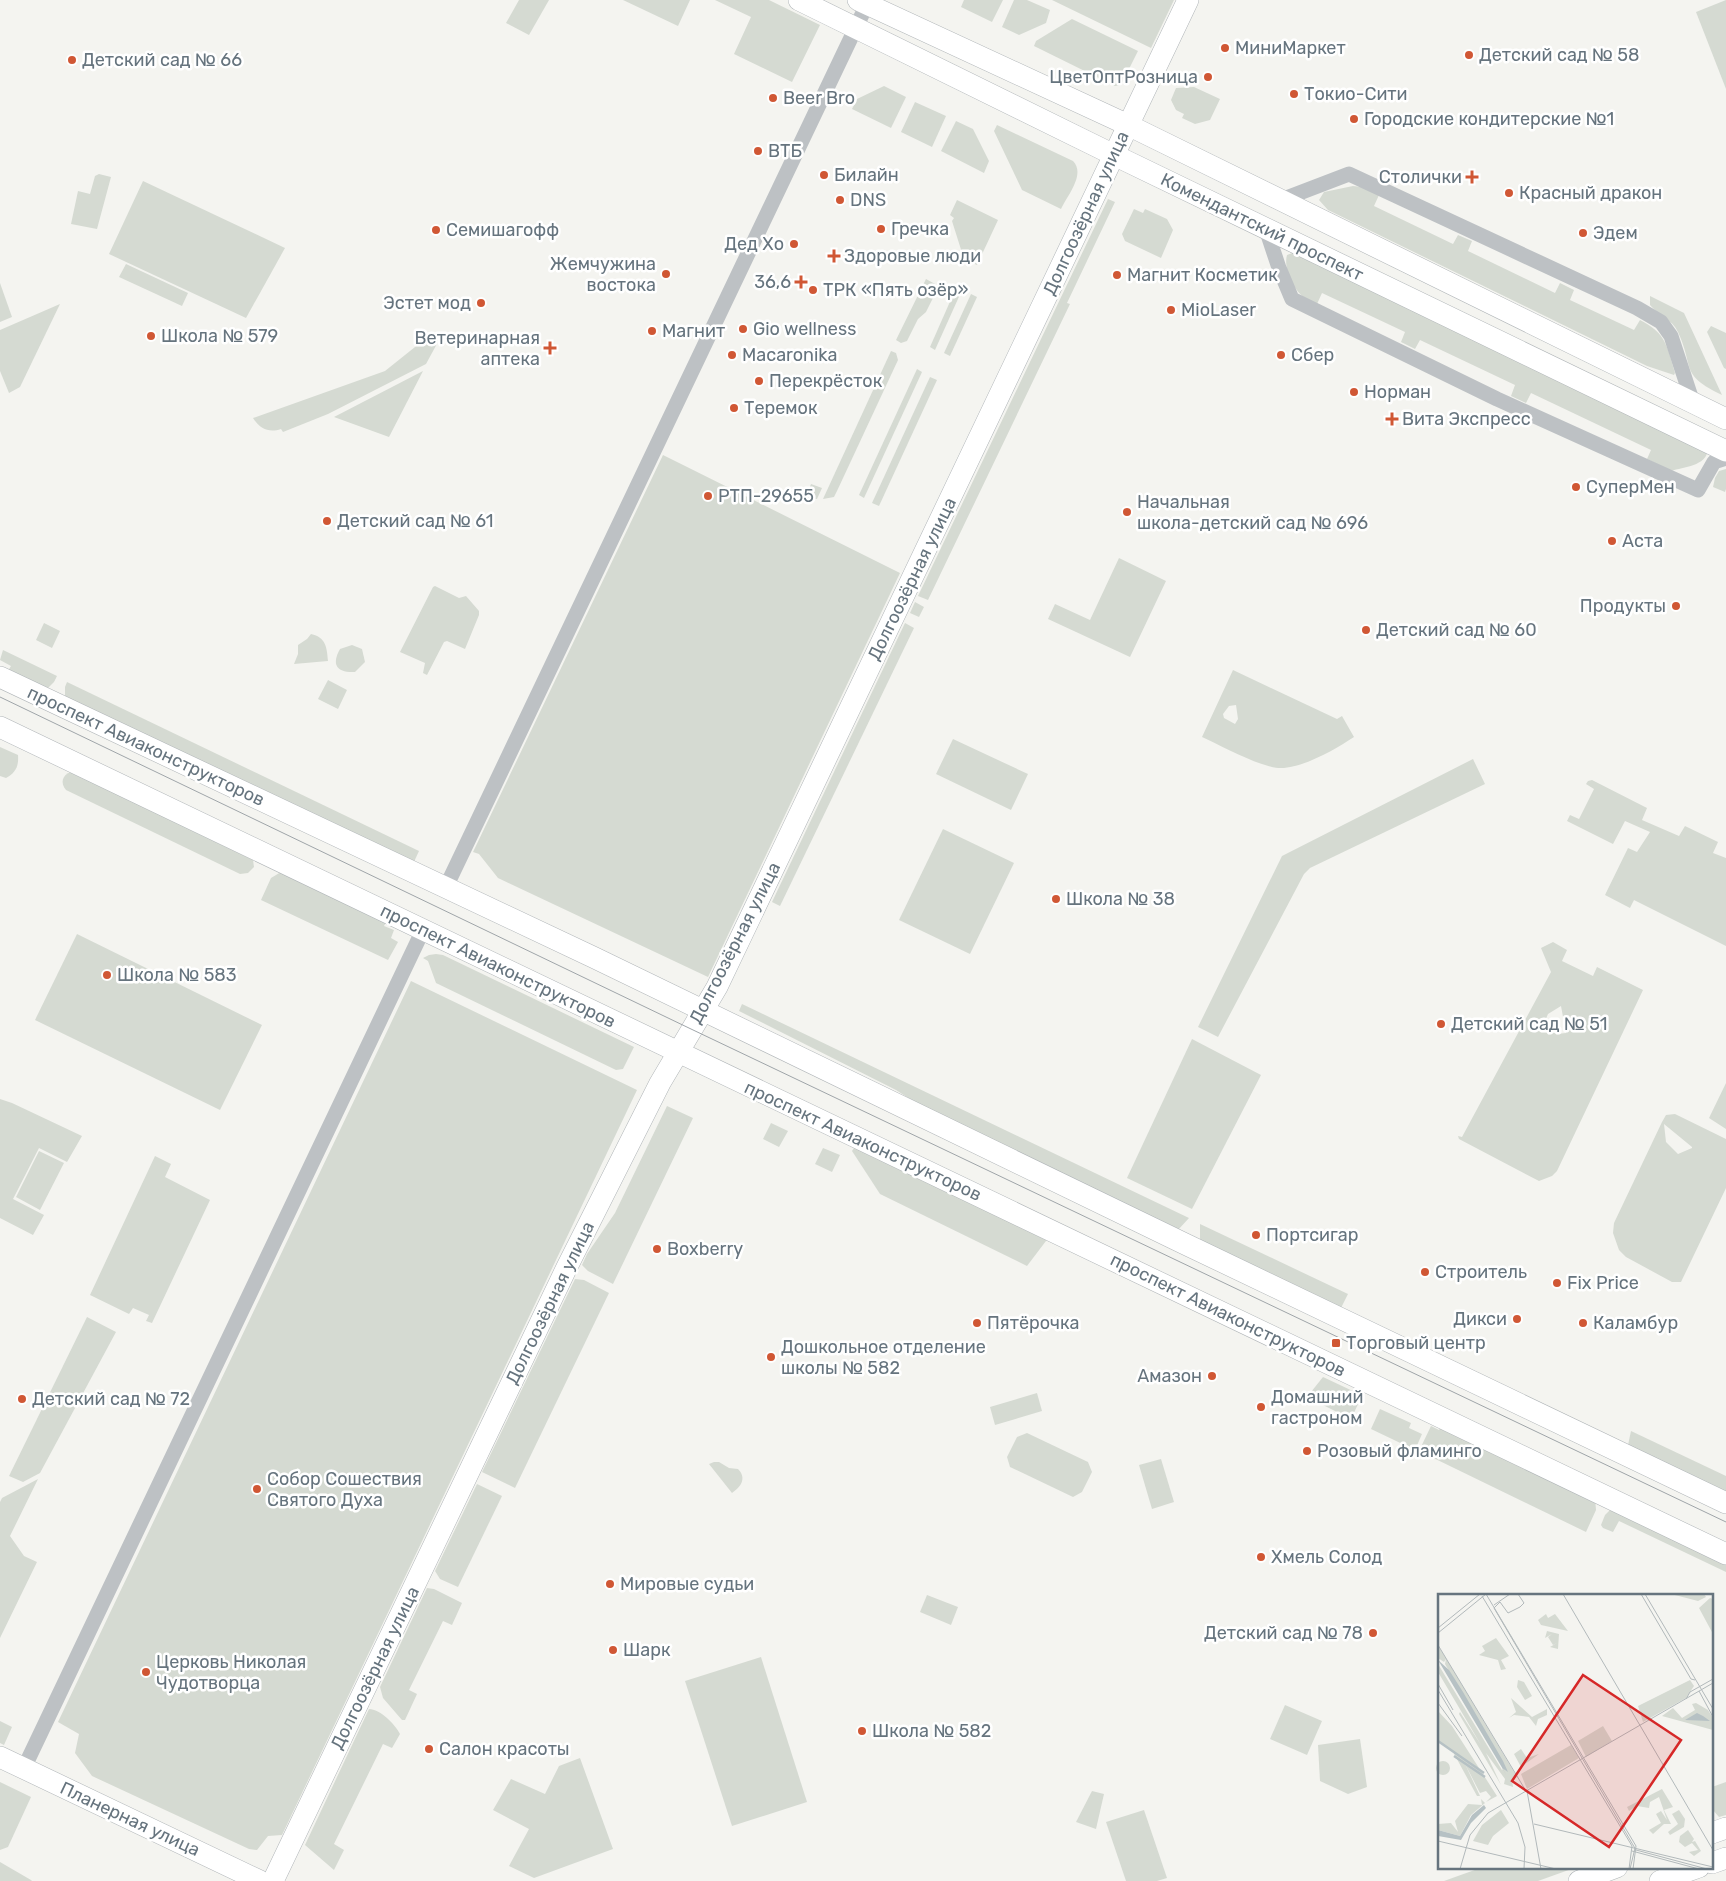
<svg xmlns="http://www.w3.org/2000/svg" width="1726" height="1881" font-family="Rubik,sans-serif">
	<rect width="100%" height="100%" fill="#f4f4f0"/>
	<!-- green -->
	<g fill="#d5dad2" fill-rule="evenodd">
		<path d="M519 0H549L529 35 506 23Z"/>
		<path d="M623 0H690L678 26Z"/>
		<path d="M715 0H769L820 25 792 82 734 54 751 17Z"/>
		<path d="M964 0H1003L992 22 961 7Z"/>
		<path d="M1014 0H1027L1050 10 1046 23 1019 35 1002 27Z"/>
		<path d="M1052 0H1174L1151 48Z"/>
		<path d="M1726 0V89L1696 12Z"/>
		<path d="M1072 19 1138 51 1121 85 1115 86 1034 46 1036 41Z"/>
		<path d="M884 86 906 97 891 128 852 109 857 99Z"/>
		<path d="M1194 87 1220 99 1210 120 1195 124 1182 118 1184 114 1176 110 1171 100 1176 88Z"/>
		<path d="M915 102 946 116 932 147 901 132Z"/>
		<path d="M956 121 973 129 989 161 984 173 941 151Z"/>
		<path d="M997 125 1073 161C1086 174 1067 196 1061 209L1022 190 994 131Z"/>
		<path d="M99 174 111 177 97 229 71 224 78 191 90 194 95 176Z"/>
		<path d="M143 181 285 248 246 318 109 254Z"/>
		<path d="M1353 186 1362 187 1379 195 1374 206 1453 244 1458 235 1472 241 1468 251 1555 293 1560 283 1574 290 1570 300 1634 330 1640 320C1666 333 1667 346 1675 373L1674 375 1647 366 1328 210 1319 200 1324 192Z"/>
		<path d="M1108 199 1115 202 1067 303 1070 304 928 600 918 596Z"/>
		<path d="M957 200 998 220 977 265 964 259 952 221 954 218 950 215Z"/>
		<path d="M1134 209 1143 213 1145 209 1167 219 1173 230 1161 258 1125 241 1122 234Z"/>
		<path d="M1295 252 1708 450C1706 466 1684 467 1671 471L1647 459 1651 450 1531 393 1526 403 1511 396 1515 385 1420 340 1415 349 1401 342 1405 332 1322 293 1317 304C1313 302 1309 301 1305 298 1294 291 1283 268 1287 255Z"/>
		<path d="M126 264 188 293 182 306 119 277Z"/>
		<path d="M926 279 935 284 937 290 926 312 918 319 907 341 901 343 896 340Z"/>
		<path d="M0 283 12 317 0 322Z"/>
		<path d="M956 288 962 290 935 350 930 347Z"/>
		<path d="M971 294 977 297 950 356 944 353Z"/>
		<path d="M1650 296 1684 313 1722 395C1679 374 1695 369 1678 332 1672 319 1659 316 1650 305Z"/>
		<path d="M60 304 20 387 9 393 0 371V330Z"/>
		<path d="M1711 326 1726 333V369L1724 368 1707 332Z"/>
		<path d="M427 334 439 340 426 364 328 414 283 432 281 429C269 433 260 429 253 418L385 371 420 343Z"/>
		<path d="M891 351 896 353 898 360 837 491 834 497 823 499Z"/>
		<path d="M917 369 922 372 864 498 859 495Z"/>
		<path d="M423 371 389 437 334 417Z"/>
		<path d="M930 377 937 380 879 506 872 503Z"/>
		<path d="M663 455 900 573 708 977 498 878 479 854 473 852Z"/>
		<path d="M1726 469V489L1725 492 1713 487 1715 478 1719 471Z"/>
		<path d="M811 484 822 488 817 499 809 498 807 495Z"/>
		<path d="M1119 558 1166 581 1130 657 1048 619 1055 604 1090 620Z"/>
		<path d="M435 586 459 598 466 596 479 611V615L465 649 447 641 444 642 427 675 423 673 425 663 400 652 433 587Z"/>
		<path d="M915 602 924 607 919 617 910 613Z"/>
		<path d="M44 623 60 631 52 648 36 640Z"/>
		<path d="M905 623 914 628 780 906 772 902Z"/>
		<path d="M311 634C326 637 327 648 328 661L294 664 298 654V645L307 639Z"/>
		<path d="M352 645 362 649 365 662 355 672C337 673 331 665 340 649Z"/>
		<path d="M3 650 57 676 54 682 46 690 8 671 11 666 0 660Z"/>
		<path d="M1233 670 1337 719 1342 716 1354 737C1336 749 1303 768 1281 768 1261 768 1222 746 1202 737ZM1236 705 1238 719 1235 724 1224 718 1223 714 1229 706Z"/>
		<path d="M328 680 347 690 338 709 318 699Z"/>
		<path d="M67 682 419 851 413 864 65 699V687Z"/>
		<path d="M953 739 1028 774 1011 810 936 774Z"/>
		<path d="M0 747 18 755C19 767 15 773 6 778L0 776Z"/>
		<path d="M1473 759 1485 784 1310 868 1304 874 1218 1037 1198 1027 1282 856Z"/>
		<path d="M71 772 253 860 254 867 248 873 240 874 66 790C60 783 62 775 71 772Z"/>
		<path d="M1592 780 1647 808 1642 820 1679 836 1685 826 1718 842 1713 853 1726 858V946L1634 900 1630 908 1605 895 1628 848 1637 852 1650 832 1625 821 1613 844 1567 821 1570 815 1579 819 1594 789 1586 784 1588 781Z"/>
		<path d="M943 829 1014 863 970 954 899 920Z"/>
		<path d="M281 872 387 920 384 926 394 930 391 938 398 942 388 960 261 900 271 878Z"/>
		<path d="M77 934 262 1025 220 1110 35 1020Z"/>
		<path d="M1553 942 1567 950 1562 961 1593 976 1597 967 1643 990 1557 1171 1552 1176 1539 1181 1459 1139 1458 1136 1462 1137 1551 972 1541 948ZM1561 1006 1566 1033 1557 1034 1549 1031 1545 1021 1548 1014Z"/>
		<path d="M436 954 443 955 634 1047 623 1069 616 1070 436 983 428 961 423 958 429 955Z"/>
		<path d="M411 981 637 1090 282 1835 268 1836 257 1850 249 1849 92 1776 75 1753 79 1734 58 1722Z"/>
		<path d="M742 1004 1189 1218 1178 1230 930 1112 896 1090 739 1011Z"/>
		<path d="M1192 1039 1261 1075 1192 1209 1127 1178Z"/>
		<path d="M1726 1083V1129L1709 1118Z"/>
		<path d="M0 1099 12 1103 82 1136 67 1162 39 1148 13 1199 44 1215 33 1235 0 1218Z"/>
		<path d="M667 1106 693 1118 613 1284 588 1271 582 1265 587 1254 615 1213Z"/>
		<path d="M1675 1114 1726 1139V1188L1681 1282H1672L1626 1257 1619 1250 1613 1233 1614 1223 1662 1122 1666 1115ZM1664 1124 1692 1147V1148L1678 1154 1666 1142Z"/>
		<path d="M771 1123 788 1131 779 1147 763 1139Z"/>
		<path d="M823 1148 840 1155 832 1172 815 1164Z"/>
		<path d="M854 1148 901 1166 1049 1237 1027 1266 880 1194 852 1151Z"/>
		<path d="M39 1151 64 1163 40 1210 16 1197Z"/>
		<path d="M155 1156 171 1164 165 1177 210 1200 152 1323 146 1321 149 1315 133 1308 129 1314 90 1295Z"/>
		<path d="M1200 1224 1348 1294 1341 1308 1200 1241Z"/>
		<path d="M575 1279 584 1280 609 1293 515 1488 482 1472Z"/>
		<path d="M87 1317 116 1332 40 1473 23 1482 9 1476Z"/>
		<path d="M1323 1377 1357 1393 1355 1397 1360 1400 1351 1419 1307 1397Z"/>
		<path d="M1037 1393 1042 1411 995 1425 990 1407Z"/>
		<path d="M1380 1409 1411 1423 1409 1428 1422 1434 1415 1450 1371 1429Z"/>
		<path d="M1442 1424 1595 1498 1596 1510 1586 1532 1419 1451 1431 1426 1439 1430Z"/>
		<path d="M1631 1431 1726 1476V1492L1628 1445Z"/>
		<path d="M1027 1433 1088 1462 1092 1472 1082 1492 1073 1497 1010 1467 1007 1457 1017 1437Z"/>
		<path d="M1161 1459 1174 1502 1152 1509 1139 1465Z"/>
		<path d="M714 1462H719L729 1468 738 1469C747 1478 741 1487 732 1493L709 1464Z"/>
		<path d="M38 1479 10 1536 24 1556 37 1562 0 1638V1502L2 1498Z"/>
		<path d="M477 1484 502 1496 458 1587 440 1579 435 1571Z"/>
		<path d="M1613 1507 1726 1560V1572L1619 1521 1613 1532 1603 1528 1601 1525 1605 1515Z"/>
		<path d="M427 1588 434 1589 462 1603 452 1625 443 1621 409 1690 417 1694 405 1720H402L383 1698 380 1687Z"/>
		<path d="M927 1595 958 1607 951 1625 920 1612Z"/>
		<path d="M761 1657 807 1802 732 1826 685 1681Z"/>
		<path d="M1285 1705 1322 1721 1307 1755 1270 1739Z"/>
		<path d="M369 1709C380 1709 395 1724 400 1734L392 1748 383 1744 334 1844 344 1850 334 1870 305 1845Z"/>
		<path d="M0 1721 12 1727 4 1745 0 1743Z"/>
		<path d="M1360 1739 1367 1787 1348 1794 1320 1781 1318 1745Z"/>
		<path d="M580 1758 613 1849 534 1878 509 1866 529 1829 493 1810 511 1779 545 1794 559 1766Z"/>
		<path d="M0 1782 31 1797 8 1847 0 1850Z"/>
		<path d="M1726 1782V1815L1719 1817 1712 1809V1787Z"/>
		<path d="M1092 1791 1104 1794 1096 1829 1076 1822Z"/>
		<path d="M1144 1810 1167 1878 1157 1881H1126L1106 1822Z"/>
		<path d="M0 1862 31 1880 32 1881H0Z"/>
		<path d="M1483 1867H1577L1538 1881H1444Z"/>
	</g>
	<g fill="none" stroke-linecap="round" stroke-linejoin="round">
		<!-- secondary casing -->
		<g stroke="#b0b5b8" stroke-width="22">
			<g id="secondary">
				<path d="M799 0 1114 155 1726 451"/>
				<path d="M858 0 1128 125 1726 419"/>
				<path d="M0 677 595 958 1183 1243 1726 1503"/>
				<path d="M0 727 1726 1554"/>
				<path d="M0 1757 260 1881"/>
				<path d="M1712 1833 1726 1828"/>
				<path d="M1712 1863 1726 1858"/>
				<path d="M273 1881 567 1267 660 1083 717 987 1188 0"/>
				<path d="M1579 1881 1617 1867"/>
				<path d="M1660 1881 1699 1867"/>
			</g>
		</g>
		<!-- street -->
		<g stroke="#bdc1c4" stroke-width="15">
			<path d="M1281 200 1349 174 1637 308 1661 322 1671 336 1693 403"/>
			<path d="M1266 229 1279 268 1292 299 1497 399 1698 490 1714 462 1726 458"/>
			<path d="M446 887 869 0"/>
			<path d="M24 1768 423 930"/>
		</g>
		<!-- secondary -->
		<use href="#secondary" stroke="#fff" stroke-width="21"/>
		<!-- tram -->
		<path stroke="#9fa5a9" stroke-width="1" d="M0 697 691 1029 1726 1522"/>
	</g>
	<!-- markers -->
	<g fill="#d05734" stroke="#fff" stroke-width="2">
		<circle cx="1225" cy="48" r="5"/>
		<circle cx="1469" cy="55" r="5"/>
		<circle cx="72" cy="60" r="5"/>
		<circle cx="1208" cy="77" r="5"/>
		<circle cx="1294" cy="94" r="5"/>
		<circle cx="773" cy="98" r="5"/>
		<circle cx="1354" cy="119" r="5"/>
		<circle cx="758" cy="151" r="5"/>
		<circle cx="824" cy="175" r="5"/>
		<path d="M1469.5 169.5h5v5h5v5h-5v5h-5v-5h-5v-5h5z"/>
		<circle cx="1509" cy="193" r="5"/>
		<circle cx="840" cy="200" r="5"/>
		<circle cx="881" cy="229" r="5"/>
		<circle cx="436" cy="230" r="5"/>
		<circle cx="1583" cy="233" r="5"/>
		<circle cx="794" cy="244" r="5"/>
		<path d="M831.5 248.5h5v5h5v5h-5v5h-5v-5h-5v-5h5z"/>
		<circle cx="666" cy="274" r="5"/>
		<circle cx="1117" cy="275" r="5"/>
		<path d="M798.5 274.5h5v5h5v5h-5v5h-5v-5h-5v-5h5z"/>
		<circle cx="813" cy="290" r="5"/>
		<circle cx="481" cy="303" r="5"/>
		<circle cx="1171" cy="310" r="5"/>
		<circle cx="743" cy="329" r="5"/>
		<circle cx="652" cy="331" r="5"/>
		<circle cx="151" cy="336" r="5"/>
		<path d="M547.5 340.5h5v5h5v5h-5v5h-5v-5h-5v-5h5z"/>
		<circle cx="732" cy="355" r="5"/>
		<circle cx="1281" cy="355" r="5"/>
		<circle cx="759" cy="381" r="5"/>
		<circle cx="1354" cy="392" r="5"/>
		<circle cx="734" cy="408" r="5"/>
		<path d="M1389.5 411.5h5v5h5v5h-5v5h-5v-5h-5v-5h5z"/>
		<circle cx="1576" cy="487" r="5"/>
		<circle cx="708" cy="496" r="5"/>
		<circle cx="1127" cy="512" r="5"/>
		<circle cx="327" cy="521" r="5"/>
		<circle cx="1612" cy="541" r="5"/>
		<circle cx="1676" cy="606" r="5"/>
		<circle cx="1366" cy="630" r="5"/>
		<circle cx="1056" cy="899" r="5"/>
		<circle cx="107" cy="975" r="5"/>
		<circle cx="1441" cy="1024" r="5"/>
		<circle cx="1256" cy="1235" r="5"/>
		<circle cx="657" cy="1249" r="5"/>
		<circle cx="1425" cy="1272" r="5"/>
		<circle cx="1557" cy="1283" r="5"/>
		<circle cx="1517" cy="1319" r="5"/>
		<circle cx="977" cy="1323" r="5"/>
		<circle cx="1583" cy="1323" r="5"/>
		<rect x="1331" y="1338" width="10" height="10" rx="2.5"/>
		<circle cx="771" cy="1357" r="5"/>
		<circle cx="1212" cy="1376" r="5"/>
		<circle cx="22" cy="1399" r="5"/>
		<circle cx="1261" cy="1407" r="5"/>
		<circle cx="1307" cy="1451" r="5"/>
		<circle cx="257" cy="1489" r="5"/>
		<circle cx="1261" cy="1557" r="5"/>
		<circle cx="610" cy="1584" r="5"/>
		<circle cx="1373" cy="1633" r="5"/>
		<circle cx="613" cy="1650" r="5"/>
		<circle cx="146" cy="1672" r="5"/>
		<circle cx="862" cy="1731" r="5"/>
		<circle cx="429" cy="1749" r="5"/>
	</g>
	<g text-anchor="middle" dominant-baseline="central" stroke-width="5" stroke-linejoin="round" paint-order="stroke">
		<!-- poi labels -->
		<g font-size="18" fill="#66747e" stroke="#fff" text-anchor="start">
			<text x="1235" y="48">МиниМаркет</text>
			<text x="1479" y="55">Детский сад № 58</text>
			<text x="82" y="60">Детский сад № 66</text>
			<text x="1198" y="77" text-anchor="end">ЦветОптРозница</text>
			<text x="1304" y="94">Токио-Сити</text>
			<text x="783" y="98">Beer Bro</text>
			<text x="1364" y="119">Городские кондитерские №1</text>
			<text x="768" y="151">ВТБ</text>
			<text x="834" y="175">Билайн</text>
			<text x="1462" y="177" text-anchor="end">Столички</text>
			<text x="1519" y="193">Красный дракон</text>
			<text x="850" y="200">DNS</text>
			<text x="891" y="229">Гречка</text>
			<text x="446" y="230">Семишагофф</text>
			<text x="1593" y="233">Эдем</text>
			<text x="784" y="244" text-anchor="end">Дед Хо</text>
			<text x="844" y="256">Здоровые люди</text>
			<text x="656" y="264" text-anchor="end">Жемчужина<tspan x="656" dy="21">востока</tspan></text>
			<text x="1127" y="275">Магнит Косметик</text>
			<text x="791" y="282" text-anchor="end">36,6</text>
			<text x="823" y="290">ТРК «Пять озёр»</text>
			<text x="471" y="303" text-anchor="end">Эстет мод</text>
			<text x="1181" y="310">MioLaser</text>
			<text x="753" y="329">Gio wellness</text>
			<text x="662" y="331">Магнит</text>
			<text x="161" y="336">Школа № 579</text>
			<text x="540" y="338" text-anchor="end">Ветеринарная<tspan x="540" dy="21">аптека</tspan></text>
			<text x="742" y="355">Macaronika</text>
			<text x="1291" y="355">Сбер</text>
			<text x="769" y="381">Перекрёсток</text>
			<text x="1364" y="392">Норман</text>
			<text x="744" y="408">Теремок</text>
			<text x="1402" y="419">Вита Экспресс</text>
			<text x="1586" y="487">СуперМен</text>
			<text x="718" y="496">РТП-29655</text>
			<text x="1137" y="502">Начальная<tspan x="1137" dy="21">школа-детский сад № 696</tspan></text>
			<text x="337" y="521">Детский сад № 61</text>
			<text x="1622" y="541">Аста</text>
			<text x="1666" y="606" text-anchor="end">Продукты</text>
			<text x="1376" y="630">Детский сад № 60</text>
			<text x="1066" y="899">Школа № 38</text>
			<text x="117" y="975">Школа № 583</text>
			<text x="1451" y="1024">Детский сад № 51</text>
			<text x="1266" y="1235">Портсигар</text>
			<text x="667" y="1249">Boxberry</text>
			<text x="1435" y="1272">Строитель</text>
			<text x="1567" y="1283">Fix Price</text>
			<text x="1507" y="1319" text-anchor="end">Дикси</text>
			<text x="987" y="1323">Пятёрочка</text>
			<text x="1593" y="1323">Каламбур</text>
			<text x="1346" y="1343">Торговый центр</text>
			<text x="781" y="1347">Дошкольное отделение<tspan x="781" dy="21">школы № 582</tspan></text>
			<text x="1202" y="1376" text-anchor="end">Амазон</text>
			<text x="1271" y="1397">Домашний<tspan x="1271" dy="21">гастроном</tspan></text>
			<text x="32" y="1399">Детский сад № 72</text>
			<text x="1317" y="1451">Розовый фламинго</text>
			<text x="267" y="1479">Собор Сошествия<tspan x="267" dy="21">Святого Духа</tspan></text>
			<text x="1271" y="1557">Хмель Солод</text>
			<text x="620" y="1584">Мировые судьи</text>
			<text x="1363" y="1633" text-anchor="end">Детский сад № 78</text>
			<text x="623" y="1650">Шарк</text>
			<text x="156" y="1662">Церковь Николая<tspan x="156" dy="21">Чудотворца</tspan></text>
			<text x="872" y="1731">Школа № 582</text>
			<text x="439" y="1749">Салон красоты</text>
		</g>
		<!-- street labels -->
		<g font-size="18" fill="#66747e" stroke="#fff">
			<text transform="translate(1086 213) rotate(-65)">Долгоозёрная улица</text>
			<text transform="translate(1262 227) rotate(26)">Комендантский проспект</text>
			<text transform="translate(912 579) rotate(-64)">Долгоозёрная улица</text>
			<text transform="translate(146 746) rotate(25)">проспект Авиаконструкторов</text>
			<text transform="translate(735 943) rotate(-63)">Долгоозёрная улица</text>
			<text transform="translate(498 966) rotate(26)">проспект Авиаконструкторов</text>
			<text transform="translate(863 1141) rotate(25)">проспект Авиаконструкторов</text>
			<text transform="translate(550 1303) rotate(-64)">Долгоозёрная улица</text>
			<text transform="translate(1228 1315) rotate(26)">проспект Авиаконструкторов</text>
			<text transform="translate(375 1668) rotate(-64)">Долгоозёрная улица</text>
			<text transform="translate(130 1819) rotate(25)">Планерная улица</text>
		</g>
	</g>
	<!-- overview -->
	<g transform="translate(1438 1594)">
		<rect width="275" height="275" fill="#f4f4f0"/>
		<path d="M233 0H266L268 3 260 7ZM272 4 275 5V40L261 14ZM108 20 110 24 117 20 130 37 103 31 100 26ZM109 37 121 40 120 55 112 53 119 49 115 51 110 43 114 40 107 44ZM58 44 71 62 63 66 68 75 63 76 60 66 41 61 47 57 44 52ZM0 51 79 183 74 185 75 193 66 190 67 185 48 159 63 191 21 120 22 118 43 151 0 78V70L64 176 66 174 69 179 7 70 8 65 6 68 0 64ZM80 86 86 88 94 102 87 106 79 93ZM252 86 256 92 248 104 205 128 200 112ZM73 104 94 123 109 115V121L100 125 98 132 91 123 76 121 71 124 78 118ZM258 109 270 116 275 124V136L224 122 235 114 244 124 257 116 254 110ZM0 117 14 132 59 202 48 208 53 203 48 197 42 199 27 170 42 202H39L14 156 0 148ZM165 132 174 147 148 163 140 147ZM133 151 141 164 89 195 83 180ZM83 155 89 164 101 160 83 173 76 160ZM-2 174a7 7 0 1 1 14 0a7 7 0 1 1-14 0ZM224 195 235 213 226 216 233 230H226L215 240 211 236 223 229 218 220 223 217 229 226 221 203 212 208 211 214 199 212 191 217 189 213ZM43 205 47 209 33 221 22 242 0 236V230L13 229 20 238 17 227 30 210 44 211ZM63 216 71 229 55 242 50 251 35 247 44 231ZM241 216 247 225 246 233 232 241 230 238 240 230 234 220ZM250 236 256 245 254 248 257 247 263 257 256 262 251 258 260 256 254 249 247 253 241 248 242 242Z" fill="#d5dad2"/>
		<path d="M0 66 11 76 25 98 65 167 70 178 64 174 69 182ZM259 119 265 122 272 127 247 126ZM46 211 48 214 33 229 23 246 0 242V236L22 242 34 221Z" fill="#b6c1c4"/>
		<path fill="none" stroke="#b6c1c4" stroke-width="2.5" d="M0 147 46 179M16 162 47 183"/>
		<path fill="none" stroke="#b2b9bb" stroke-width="1" d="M48 0 198 252 195 275M80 0 86 9 82 13 70 19 62 8 56 14 198 256 269 275M125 0 275 256M203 0 253 85 257 86M207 0 275 115M44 2 194 252 191 275M56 11 72 0M0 34 42 0M0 39 48 0M0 51 88 197M0 90 15 116M0 96 80 229 87 253 86 275M261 97 275 123M248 105 252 98 275 85M0 109 24 142M89 197 103 275M96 230 275 273M0 247 118 275M194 257 261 275M22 275 32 241 50 219 275 89M192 275 197 254"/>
		<path fill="#d62828" fill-opacity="0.15" stroke="#d62828" stroke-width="2.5" d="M145 81 243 146 171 253 74 187Z"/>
		<rect width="275" height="275" fill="none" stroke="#66747e" stroke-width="2.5"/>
	</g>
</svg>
